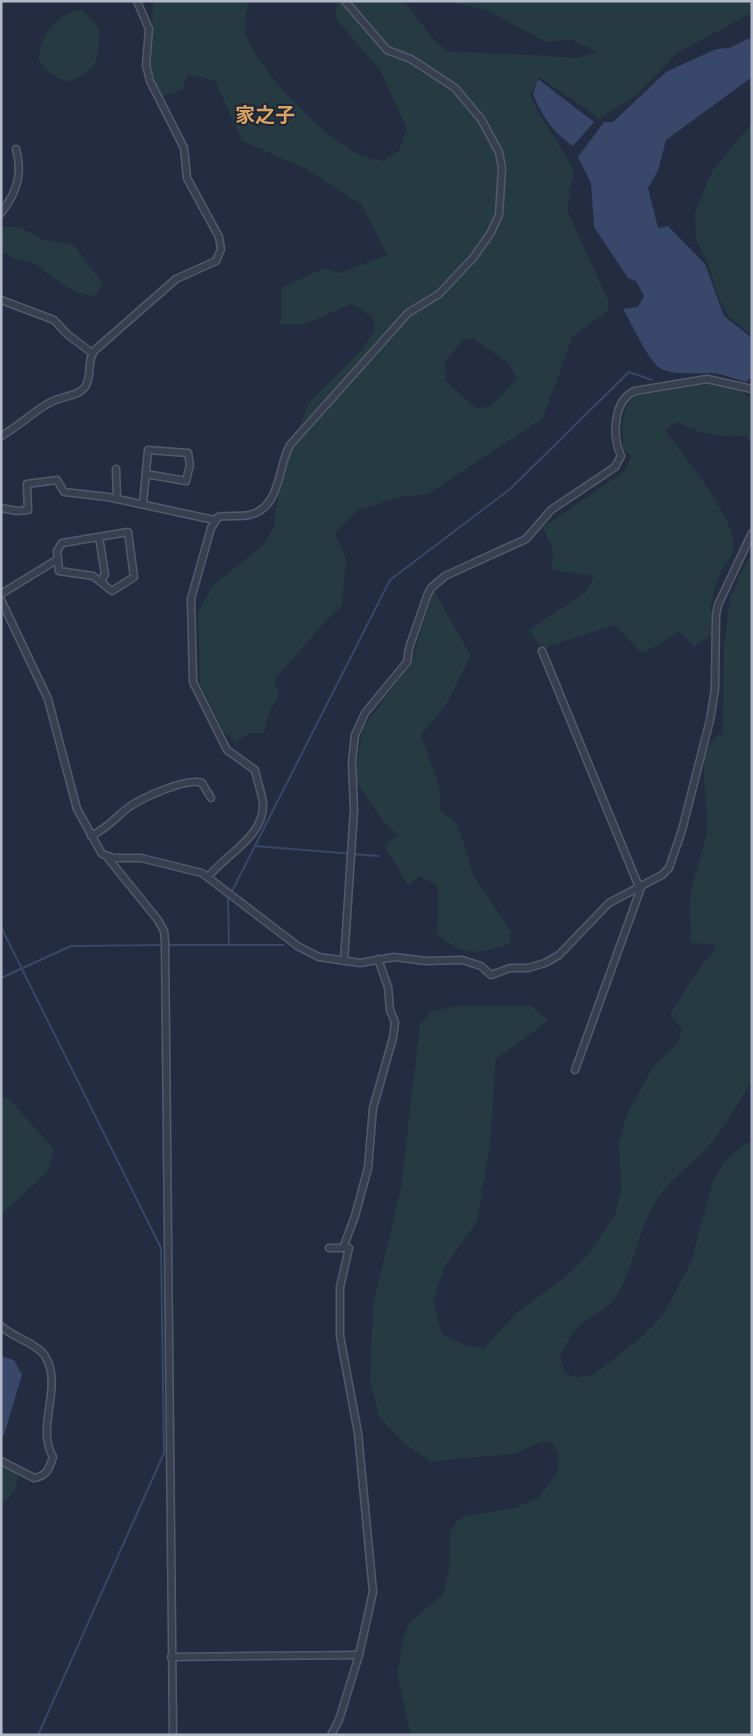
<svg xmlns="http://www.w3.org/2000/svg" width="753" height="1736" font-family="Figtree,'Noto Sans JP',sans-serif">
	<rect width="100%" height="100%" fill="#232c40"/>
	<!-- green -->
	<g fill="#253a41" fill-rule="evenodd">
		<path d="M153 1H249C246 12 243 28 248 39 261 74 326 139 360 155 367 158 375 159 382 161L399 151 407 129 380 70 337 20 335 9 338 1H404L434 40 449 52 539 55 576 58 597 52 571 40 546 42 486 10 446 1H752V13L677 53 636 96 599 118 539 77 530 95 537 110 574 169 567 210 608 300V311L573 336 543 418 428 494 401 497 358 510 335 533 346 559 342 606 326 621 274 680 279 694 269 713 264 733H249L236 743 223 730 200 683 198 612 213 586 265 543 274 526 278 496 286 464 308 404 361 351 375 329 372 316 351 304 305 324H281V288L324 268 339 273 387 255 361 204 304 168 242 141 215 81 187 74 183 90 161 97 150 65ZM472 338 508 363 517 379 492 405 477 409 446 381 445 362 463 340Z"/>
		<path d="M81 9 100 29C98 62 100 69 67 82L49 73 38 59C44 31 52 18 81 9Z"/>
		<path d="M752 123V335L728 316 718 296 707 261 696 240 695 212 712 171Z"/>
		<path d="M1 226 21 228 42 239 74 245 103 284 95 297 79 293 60 283 34 263 13 258 1 251Z"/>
		<path d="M709 383 724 384 752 397V444L746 435C722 437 699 435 677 422L665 430C682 454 741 523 733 552 731 559 723 565 721 571 710 597 710 608 712 635L694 646 679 632 642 654 615 625 543 648 528 630 585 593 594 576 551 570 553 551 543 527 626 470 631 457 623 448C623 429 619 409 635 396Z"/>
		<path d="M752 551V1080C740 1101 728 1122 713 1141 696 1162 672 1176 657 1199 637 1230 635 1269 614 1300 607 1310 592 1315 583 1323 572 1332 565 1344 560 1357L565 1373 576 1377 593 1375 640 1338 663 1315 691 1262 713 1180 727 1158 752 1140V1735H411L397 1675 402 1644 408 1624 443 1594 449 1570 450 1532 457 1521 465 1516 514 1508 538 1498 557 1473 559 1455 552 1443 540 1442 515 1454 431 1461 407 1446 379 1417 370 1379 373 1306 401 1187 420 1024 432 1011 456 1006H532L548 1021 496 1059 490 1145 477 1222 445 1266 433 1300 442 1334 465 1345 484 1348 516 1313 565 1277 585 1258 615 1215 621 1189 619 1141 627 1115 652 1068 678 1043 682 1029 670 1014 701 966 715 949V945L691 943C691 929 689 914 690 901 692 879 701 858 706 837 712 808 691 754 719 734L723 735 724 647 730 597Z"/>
		<path d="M434 591 471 656 446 705 421 735 440 789V810L458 825 474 877 511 931 510 944C476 954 465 958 437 934L438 886 420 876 408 885 384 845 398 835 383 821 355 780 362 729 411 663Z"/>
		<path d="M1 1096 8 1098 54 1149 48 1171 1 1215Z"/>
		<path d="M1 1465 17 1473C20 1485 11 1498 1 1504Z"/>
	</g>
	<!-- water -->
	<g fill="#38476a">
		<path d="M750 38 752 77 666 140 658 171 648 188 658 228 668 226 705 264 724 316 752 338V377L746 382C735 379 723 374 712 373 698 373 666 376 657 366 644 352 633 326 623 309L638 307 644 296 636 281 628 278 594 227 591 183 578 157 604 122H613L666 72 716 49 729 48Z"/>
		<path d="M538 79 594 122 573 146C552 132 543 117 533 94Z"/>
		<path d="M1 1356 14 1360 22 1375 4 1435 1 1436Z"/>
	</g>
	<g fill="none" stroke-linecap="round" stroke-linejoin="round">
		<!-- stream -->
		<g stroke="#38476a" stroke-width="2">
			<path d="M255 846 378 856"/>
			<path d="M1 927 161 1248 164 1453 38 1735"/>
			<path d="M168 945H283"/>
			<path d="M229 945 228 899 390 580 510 489 629 372 652 380"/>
			<path d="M1 978 71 946 163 945"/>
		</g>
		<!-- minor casing -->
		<g stroke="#535a6a" stroke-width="9">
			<g id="minor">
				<path d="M1 213C17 192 23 174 16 149"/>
				<path d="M1 300 54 320 67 334 92 353"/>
				<path d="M1 436C20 426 34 410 53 401 64 396 78 396 85 387 93 375 86 360 95 350L176 279 216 261 221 249 219 237 187 178 184 148 150 81 146 65 149 29 137 1"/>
				<path d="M116 469 117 499"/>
				<path d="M143 504 148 450 188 453 190 465 186 481 146 474"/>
				<path d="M1 508 17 511 28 510 27 484 57 480 64 492 108 497 214 520"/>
				<path d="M128 532 134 577 112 591 93 576 59 571 57 551 62 543Z"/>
				<path d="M99 537 105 574 101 582"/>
				<path d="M1 594 58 559"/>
				<path d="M1 600 48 699 77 809 102 854 114 858H141L202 873 299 947 319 957 360 963 394 957 426 961 462 960 481 966 491 975 510 968H528L545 963 559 955 609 903 662 875 669 868 682 830 710 720 715 689 716 615 718 605 752 533"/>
				<path d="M542 651 639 887"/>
				<path d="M91 836C111 826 113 819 129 807 142 798 187 777 202 783L211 798"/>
				<path d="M107 857 158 920 164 931 165 941 173 1735"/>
				<path d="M208 877C226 854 264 837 263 804 262 793 257 781 255 770L227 750 193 682 191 599 211 528 218 517C228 515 239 517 249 515 281 508 277 469 290 445L408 313 439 294 473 258 490 234 499 215 502 168 499 152 481 119 455 88 411 59 387 50 345 1"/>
				<path d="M344 961 354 810 352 762 355 735 365 713 407 662 409 648 427 596 431 588 445 576 526 539 551 510 615 467 621 456C612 436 613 400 635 391L707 379 752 389"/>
				<path d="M575 1070 642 885"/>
				<path d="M329 1248H349L340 1287V1336L358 1433 373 1592 359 1655 339 1720 331 1735"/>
				<path d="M343 1248 355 1216 368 1168 373 1108 393 1038 395 1022 390 1010 388 987 378 959"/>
				<path d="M1 1326C12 1337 38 1344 45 1356 64 1387 35 1426 53 1457 49 1469 47 1476 34 1478L1 1461"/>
				<path d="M171 1657 359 1655"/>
			</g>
		</g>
		<!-- minor -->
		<use href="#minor" stroke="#383f50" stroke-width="6"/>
	</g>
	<g text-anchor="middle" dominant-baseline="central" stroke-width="4" stroke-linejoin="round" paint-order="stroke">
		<!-- quarter labels -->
		<g font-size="20" font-weight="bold" fill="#daa35f" stroke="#1d2435">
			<text x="265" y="115">家之子</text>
		</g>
	</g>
	<!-- border -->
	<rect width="753" height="1736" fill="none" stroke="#b4baca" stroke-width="5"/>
</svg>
